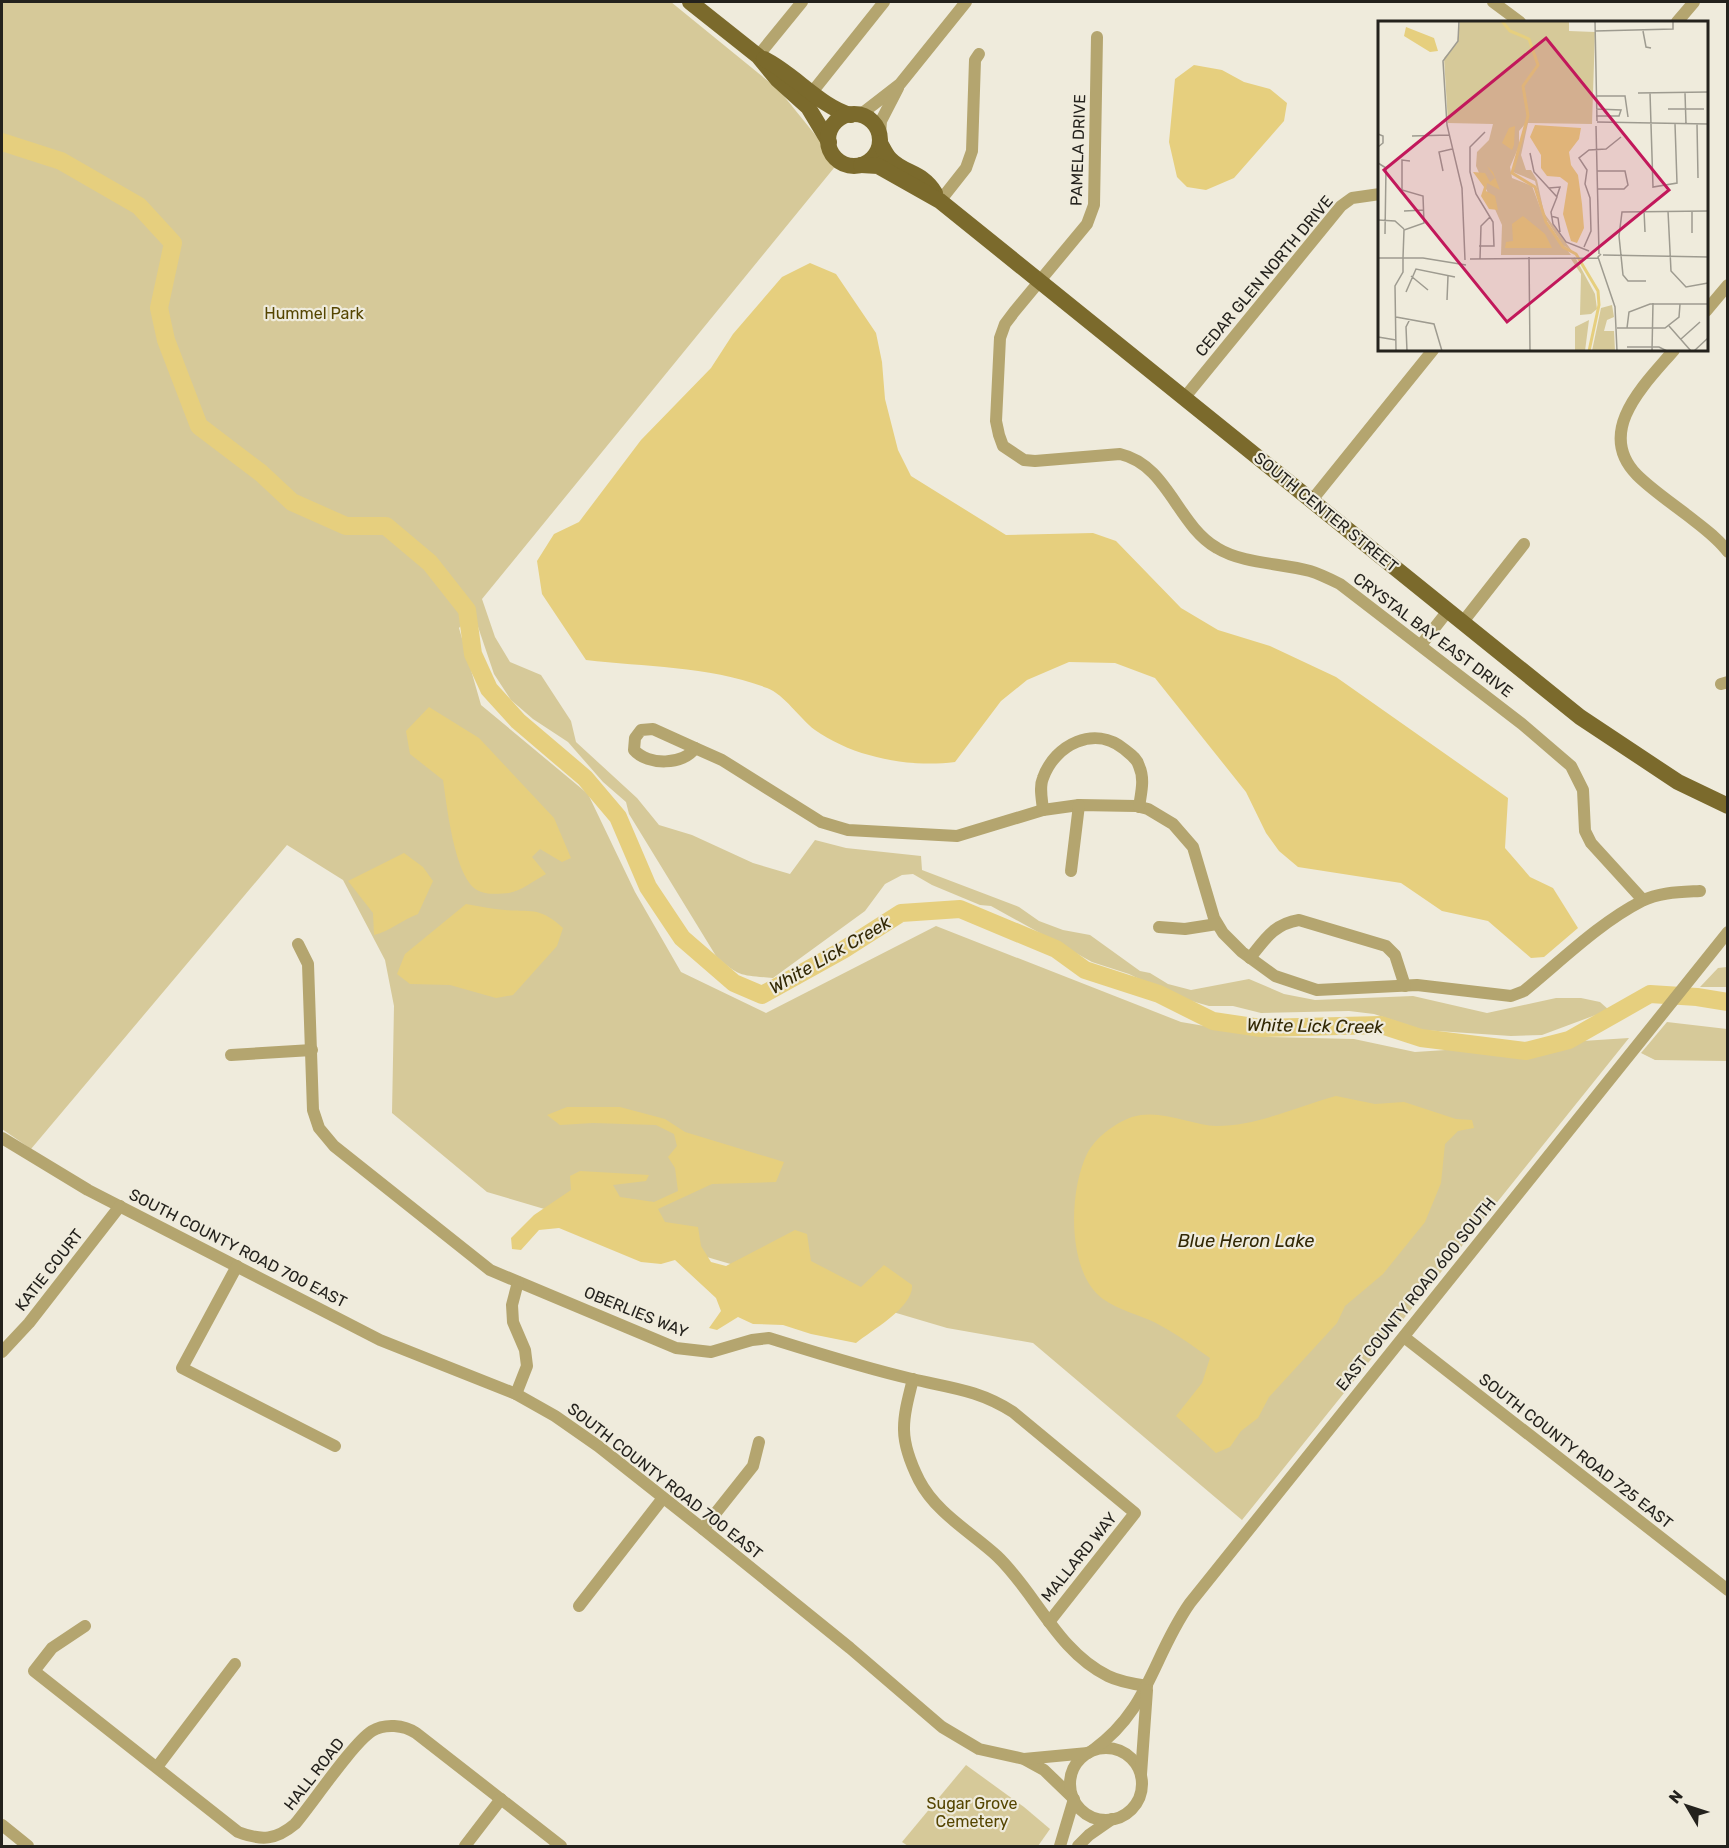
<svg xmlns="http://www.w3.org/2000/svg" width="1729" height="1848" font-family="Rubik,sans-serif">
	<rect width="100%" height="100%" fill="#efebdc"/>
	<!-- green -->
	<g fill="#d6c999">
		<path d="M2 2H671L779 90 838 163 482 599 495 637 510 662 541 675 571 721 576 742 637 798 659 825 692 835 753 863 790 874 815 840 846 848 921 856 922 870 1019 907 1039 921 1063 930 1090 935 1140 971 1150 973 1168 984 1191 990 1249 979 1284 994 1315 1000 1413 996 1487 1013 1556 998H1581L1600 1002 1609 1010 1542 1035 1511 1036 1423 1030 1374 1014 1349 1011 1261 1013 1233 1006H1209L1174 996 1129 974 1092 962 991 906 980 905 932 885 913 874 902 875 885 884 865 911 773 978C742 975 740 978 716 956L629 814 626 802 603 782 568 742 533 719 511 700 494 674 473 612 459 628 481 705 588 794 635 892 681 972 766 1013 936 926 1181 1022 1269 1037 1354 1039 1415 1052 1629 1038 1242 1520 1033 1343 947 1328 487 1192 392 1113 394 1006 385 960 343 880 287 845 31 1149 2 1129Z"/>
		<path d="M1727 967V987H1700L1718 968Z"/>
		<path d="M1667 1022 1727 1029V1061L1655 1060 1641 1053Z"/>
		<path d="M966 1765 1024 1807 1050 1829 1038 1846H908L902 1842Z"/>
	</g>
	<!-- water -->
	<g fill="#e6cf7e">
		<path d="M1194 65 1222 70 1244 82 1270 89 1287 103 1284 121 1234 178 1206 190 1187 187 1177 177 1169 142 1175 79Z"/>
		<path d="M810 263 836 274 876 333 882 362 885 399 898 450 911 476 1006 535 1093 533 1116 541 1181 608 1218 630 1270 646 1336 677 1508 798 1505 848 1530 877 1553 888 1578 928 1544 957 1531 958 1488 921 1442 911 1401 883 1298 867 1279 851 1266 833 1246 792 1155 678 1115 663 1069 662 1027 680 1001 701 955 762C909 768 853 757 815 730 799 718 785 695 767 688 710 666 645 667 586 660L542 594 537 561 554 534 579 522 641 440 711 368 733 334 782 277Z"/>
		<path d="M429 707 479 738 554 818 571 858 562 862 540 849 532 857 546 874C535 880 521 891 509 893 499 894 485 895 477 890 454 876 447 805 443 780L410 754 406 731Z"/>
		<path d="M404 853 423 867 433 881 418 914C402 920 390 931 374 935L373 913 348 881Z"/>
		<path d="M466 904C479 906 492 909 505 910 533 912 540 907 563 928L557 946 513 995 496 998 450 985 410 984 397 974 405 954Z"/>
		<path d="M1336 1096 1375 1104 1404 1102 1456 1119 1472 1120 1474 1128 1458 1131 1445 1144 1441 1183 1425 1222 1383 1274 1345 1306 1337 1323 1269 1397 1258 1418 1241 1431 1230 1447 1216 1453 1176 1416 1202 1383 1210 1358C1193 1346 1175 1333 1156 1323 1140 1315 1118 1310 1103 1299 1066 1272 1069 1190 1087 1154 1095 1138 1115 1123 1132 1117 1160 1108 1190 1125 1217 1126 1258 1126 1298 1106 1336 1096Z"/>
		<path d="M567 1107H620L665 1119 685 1132 784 1162 776 1182 712 1184 658 1209 665 1222 698 1227 701 1246 711 1262 726 1266 795 1230 807 1234 811 1261 861 1287 884 1265 912 1285C914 1307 872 1330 856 1343L811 1334 783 1325 753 1324 738 1317 717 1330 709 1328 721 1311 716 1298 675 1260 661 1264 641 1262 559 1228 539 1230 521 1250 512 1249 511 1238 534 1215 571 1190 570 1176 580 1171 649 1175 646 1181 613 1185 620 1197 654 1202 678 1191 675 1168 668 1157 677 1146 674 1134 656 1125 593 1123 560 1125 547 1115Z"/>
	</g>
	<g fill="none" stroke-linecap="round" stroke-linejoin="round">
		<!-- river -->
		<path stroke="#e6cf7e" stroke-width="18" d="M2 142 61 161 139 206 173 243 159 308 166 340 199 426 261 473 292 502 346 526H386L430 563 467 610 473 654 489 689 518 721 585 778 618 817 648 887 682 938 734 983 762 995 843 950 901 913 960 909 1056 949 1085 970 1159 994 1213 1021 1261 1028 1381 1025 1421 1038 1526 1051 1569 1040 1650 994 1697 997 1728 1002"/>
		<!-- minor -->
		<g stroke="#b4a56f" stroke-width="12">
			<path d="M1493 2 1520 22"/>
			<path d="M1677 22 1694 2"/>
			<path d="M1097 37 1094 205 1087 224 1014 312 1005 324 1000 338 996 421 999 435 1003 446 1024 460 1035 461 1120 454C1168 465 1177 525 1217 548 1243 564 1281 563 1310 571 1320 574 1330 579 1340 584L1522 724 1571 766 1583 790 1585 831 1591 843 1643 900"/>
			<path d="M758 56 802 2"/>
			<path d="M813 91 884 2"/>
			<path d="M860 115 900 84 966 2"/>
			<path d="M880 135 881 121 898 88"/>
			<path d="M940 201 966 168 972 151 975 60 979 54"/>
			<path d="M1706 311 1728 285"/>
			<path d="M1674 350C1646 383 1594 431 1637 475 1651 489 1670 502 1687 515 1701 526 1717 537 1728 552"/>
			<path d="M1185 397 1341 206 1352 198 1380 194"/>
			<path d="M1312 500 1433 350"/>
			<path d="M1462 623 1524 544"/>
			<path d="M1421 645 1447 612"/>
			<path d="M1721 684 1728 682"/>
			<path d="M653 729 695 748C684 765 648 766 634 750L635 738 641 730Z"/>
			<path d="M695 748 722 760 821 822 848 830 957 836 1043 810 1079 805 1136 806 1148 809 1173 824 1193 847 1214 918 1223 933 1242 952 1275 976 1317 990 1417 985 1511 996 1524 991C1561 961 1599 923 1642 901 1659 892 1682 892 1700 891"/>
			<path d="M1043 810C1042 799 1039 787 1043 778 1055 744 1095 725 1124 749 1130 754 1137 758 1139 766 1145 779 1141 793 1139 807"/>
			<path d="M1071 871 1079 805"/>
			<path d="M1159 927 1185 929 1217 924"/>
			<path d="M298 944 308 964 313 1110 319 1128 334 1146 490 1270 676 1348 711 1352 752 1340 769 1338C817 1353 864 1368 912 1379 951 1388 979 1390 1013 1412L1135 1513 1049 1622"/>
			<path d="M1250 958C1265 939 1274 924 1299 920L1386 946 1395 955 1405 986"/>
			<path d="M231 1055 312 1050"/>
			<path d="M2 1138 88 1190 380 1340 516 1394 555 1416 598 1446 703 1529 850 1648 942 1727 979 1749 1024 1759 1044 1770 1073 1798"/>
			<path d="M237 1266 182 1368 335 1446"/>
			<path d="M1404 1337 1728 1590"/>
			<path d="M2 1352 29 1323 120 1206"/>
			<path d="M913 1379C902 1422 898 1438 919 1480 936 1513 971 1532 997 1556 1036 1593 1057 1651 1108 1676 1120 1682 1134 1684 1147 1686"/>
			<path d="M516 1394 527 1366 525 1350 513 1322 512 1305 518 1282"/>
			<path d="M703 1529 753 1466 759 1442"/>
			<path d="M579 1606 663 1498"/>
			<path d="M85 1626 52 1648 34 1671 238 1832C262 1841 276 1840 295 1824 312 1804 353 1743 372 1731 385 1723 404 1725 416 1733L561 1846"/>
			<circle cx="1106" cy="1784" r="36"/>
			<path d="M1093 1750C1150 1709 1152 1657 1190 1603L1728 932"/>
			<path d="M1024 1759 1088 1753"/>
			<path d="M157 1767 235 1664"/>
			<path d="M1141 1774 1147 1690"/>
			<path d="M2 1825 28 1846"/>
			<path d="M465 1846 501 1799"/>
			<path d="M1060 1846 1074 1799"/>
			<path d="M1078 1846 1089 1835 1112 1819"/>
		</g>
		<!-- major -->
		<g stroke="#7b6a2c" stroke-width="16">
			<path d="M690 2 758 56 777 79 808 107 829 142"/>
			<path d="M764 59C794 74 822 108 851 115"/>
			<circle cx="854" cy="140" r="26"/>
			<path d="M880 143C883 148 886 155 890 159 904 174 922 171 935 193"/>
			<path d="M861 165 878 166 940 201 1580 717 1678 782 1728 806"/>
		</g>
	</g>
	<g text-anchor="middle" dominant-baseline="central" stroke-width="4.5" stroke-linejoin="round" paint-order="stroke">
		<!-- street labels -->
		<g font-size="16" fill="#24221d" stroke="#efebdc">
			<text transform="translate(1078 150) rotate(-88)">PAMELA DRIVE</text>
			<text transform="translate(1264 276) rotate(-50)">CEDAR GLEN NORTH DRIVE</text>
			<text transform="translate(1326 512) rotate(39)">SOUTH CENTER STREET</text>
			<text transform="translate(1433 635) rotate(37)">CRYSTAL BAY EAST DRIVE</text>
			<text transform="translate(238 1248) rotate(27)">SOUTH COUNTY ROAD 700 EAST</text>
			<text transform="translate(49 1270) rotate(-52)">KATIE COURT</text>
			<text transform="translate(1416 1294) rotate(-51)">EAST COUNTY ROAD 600 SOUTH</text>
			<text transform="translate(636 1312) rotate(22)">OBERLIES WAY</text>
			<text transform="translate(1576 1451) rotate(38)">SOUTH COUNTY ROAD 725 EAST</text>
			<text transform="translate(665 1481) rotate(38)">SOUTH COUNTY ROAD 700 EAST</text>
			<text transform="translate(1079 1557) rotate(-51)">MALLARD WAY</text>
			<text transform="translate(314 1774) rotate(-52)">HALL ROAD</text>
		</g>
		<!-- park labels -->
		<g font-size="16" fill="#554501" stroke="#efebdc">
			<text x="314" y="313">Hummel Park</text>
			<text x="972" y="1803">Sugar Grove<tspan x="972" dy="18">Cemetery</tspan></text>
		</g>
		<!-- water labels -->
		<g font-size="18" font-style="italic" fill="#322804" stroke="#efebdc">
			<text transform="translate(830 955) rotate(-30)">White Lick Creek</text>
			<text transform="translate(1315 1026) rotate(1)">White Lick Creek</text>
			<text x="1246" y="1241">Blue Heron Lake</text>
		</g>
	</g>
	<!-- overview -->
	<g transform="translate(1378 21)">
		<rect width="330" height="330" fill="#efebdc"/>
		<path d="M82 0H191V10L217 11 214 103 150 102 143 134 148 149H153L159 159 166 192 194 230 185 224 166 195 157 160 135 151 148 102 141 110V125L132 146 134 157 154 165 168 202 193 234H123L124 204 98 145 99 131 111 119 115 103 70 102 66 37 79 22ZM197 236 217 273 219 288 213 293 202 294 203 253 193 238ZM234 284 236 296 229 299 226 310H236L237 330H214L223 287ZM211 299 207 330H197V306Z" fill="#d6c999"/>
		<path d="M28 6 56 17 60 30 52 31 26 15ZM157 104 203 107 201 118 191 131 193 144 200 154 204 183 206 207 199 222 193 220 185 193 190 162 182 156 169 155 163 147V134L152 116ZM137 105 136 124 134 129 124 122 131 107ZM109 145 115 151 122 169 109 162 108 170 117 175 120 189 111 188 103 175 106 166 95 151 107 152 112 161 117 157ZM145 195 167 213 174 227H127L128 221 135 220 134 203Z" fill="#e6cf7e"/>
		<path fill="none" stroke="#e6cf7e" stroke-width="3" d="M124 0 132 10 151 18 160 44 145 65 150 95 134 152 157 166 168 201 185 226 198 233 220 270 221 284 211 330"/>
		<path fill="none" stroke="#9e9b90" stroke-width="1.5" d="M81 0 80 20 65 40 69 104 84 167 87 239M217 0 219 100M217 10 295 8V0M265 10 268 26 273 27M260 72 330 71M272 72 275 166 299 162 297 103M307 72 308 103M219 75H247L250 96M218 88 243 89 241 95H218M290 88H326M219 101 330 103M319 103 320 157M218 105 221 233M0 113 5 115V122L0 126M34 115 71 114M152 132 156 151 179 176 173 191 175 203 188 221 211 230M0 142 8 147 7 213M65 150 61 131 74 128M171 167 182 166 179 175M219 168H246L250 164 247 150H219M266 189 267 211M26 190 46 189M290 190 293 250 308 266 330 262M314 190V212M173 195 180 197 182 211M0 199 17 200 26 208M101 225H116L115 201 98 173 92 151V126L107 111M206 226 213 210 212 177 207 163 209 149 201 137 211 129 228 128 243 116M223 233 220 236 237 286 239 330M225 234 330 236M151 236 152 330M0 237H45L88 244M25 237 26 209 46 202 45 175 24 169V139L32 140M92 238 220 237M102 238 103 205 112 196M33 255 50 269M268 260H250L245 254 241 215 244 191 330 190M28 271 38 248 77 256M69 279 70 255M18 296 56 303 64 330M291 305 313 330M239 307H287L301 296 302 283M249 307 251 291 272 283H330M0 316 18 319M303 318 322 301M249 326H281L289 330M18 330 17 265 25 251V237M29 330 28 306 32 298M274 330 275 282M316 330 330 317"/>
		<path fill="#c2185b" fill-opacity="0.15" stroke="#c2185b" stroke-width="3" d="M168 17 291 169 129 301 6 149Z"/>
		<rect width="330" height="330" fill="none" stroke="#24221d" stroke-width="3"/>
	</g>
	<!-- border -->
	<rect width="1729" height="1848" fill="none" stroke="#24221d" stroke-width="6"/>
	<!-- north arrow -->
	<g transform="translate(1687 1806) rotate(309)" stroke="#efebdc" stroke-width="4.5" paint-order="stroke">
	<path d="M0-4.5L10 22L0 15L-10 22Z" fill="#24221d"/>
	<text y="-9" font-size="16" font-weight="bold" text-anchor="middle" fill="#24221d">N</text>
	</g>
</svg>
